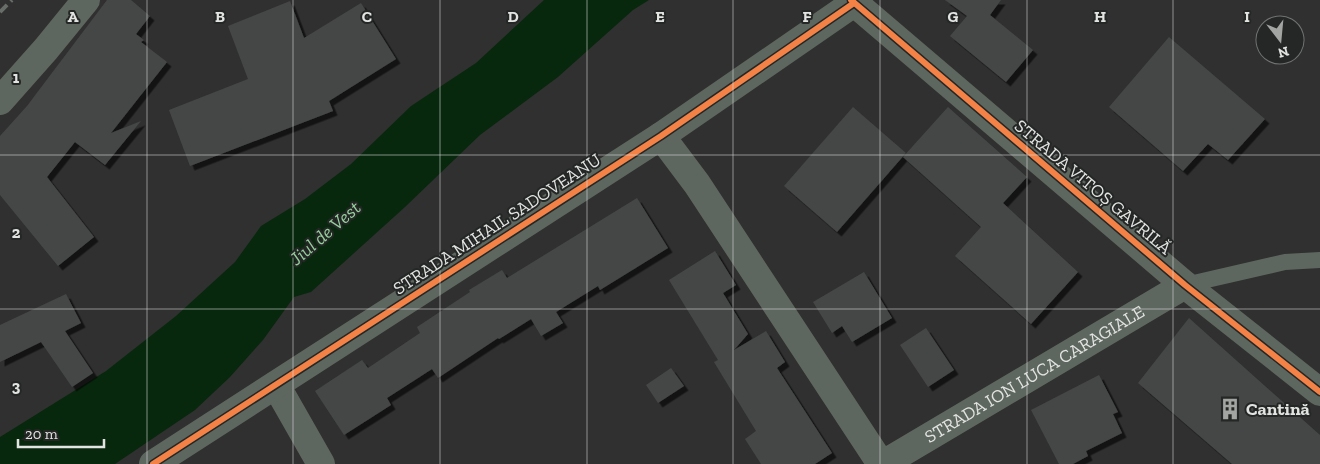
<svg xmlns="http://www.w3.org/2000/svg" width="1320" height="464" font-family="'Zilla Slab',serif">
	<defs>
		<filter id="shadow"><feDropShadow dx="4.5" dy="4.5" stdDeviation="0" flood-color="#0009"/></filter>
	</defs>
	<rect width="100%" height="100%" fill="#2f302f"/>
	<!-- water -->
	<path fill="#08280e" d="M544 0H649L633 10 558 77 480 135 405 207 311 292 294 297 263 340 230 377 195 410 115 464H0V437L106 371 176 316 235 262 261 226 305 199 351 164 411 106 476 63Z"/>
	<!-- building -->
	<g fill="#454746" filter="url(#shadow)">
		<path d="M107 0H131L150 16 136 34 144 40 141 42 167 62 111 133 141 121 105 165 75 142 47 177 94 237 58 266 0 195V136L27 106Z"/>
		<path d="M945 0H1001L990 15 1033 50 1006 82 950 36 967 16Z"/>
		<path d="M290 1 304 38 361 3 396 59 329 101 333 111 190 166 169 110 248 79 228 26Z"/>
		<path d="M1169 37 1265 119 1228 160 1208 144 1183 171 1109 107Z"/>
		<path d="M853 107 906 153 837 232 784 186Z"/>
		<path d="M948 107 1027 177 1003 203 1078 272 1031 324 955 256 981 227 903 157Z"/>
		<path d="M637 198 668 248 600 290 598 286 556 312 563 323 541 336 531 319 499 339 498 338 438 378 432 369 387 398 391 405 344 435 315 391 362 360 368 368 420 333 417 327 470 292 469 290 502 270 507 278Z"/>
		<path d="M715 251 736 285 723 293 748 334 734 350 766 331 785 362 777 368 832 453 815 464H761L745 439 756 431 714 362 718 360 669 280Z"/>
		<path d="M864 272 892 318 852 342 842 326 832 333 813 302Z"/>
		<path d="M66 294 81 323 65 331 93 373 72 387 41 342 0 362V325Z"/>
		<path d="M1189 318 1320 435V464H1232L1138 383Z"/>
		<path d="M926 328 954 370 928 387 900 345Z"/>
		<path d="M671 368 684 386 658 403 646 385Z"/>
		<path d="M1099 375 1118 412 1113 414 1122 433 1086 451 1088 456 1073 464H1059L1031 410Z"/>
	</g>
	<g fill="none" stroke-linecap="round" stroke-linejoin="round">
		<!-- lane -->
		<path stroke="#5e675f" stroke-width="16" d="M1185 285 1285 262 1320 260"/>
		<!-- street -->
		<g stroke="#5e675f" stroke-width="28">
			<path d="M851 0 1185 285 1320 392"/>
			<path d="M0 101 46 49 86 0"/>
			<path d="M661 136 697 184 881 464"/>
			<path d="M276 385 321 464"/>
			<path d="M153 464 661 136 854 3"/>
			<path id="s1" d="M883 464 1185 285"/>
		</g>
		<!-- rail -->
		<path stroke="#686d69" stroke-width="4" stroke-dasharray="10 5" stroke-linecap="butt" d="M0 12 12 0"/>
		<!-- cycleway casing -->
		<g stroke="#242725" stroke-width="9">
			<g id="cycleway">
				<path d="M851 0 1185 285 1320 392"/>
				<path d="M153 464 661 136 854 3"/>
			</g>
		</g>
		<!-- cycleway -->
		<use href="#cycleway" stroke="#f48246" stroke-width="6"/>
	</g>
	<!-- grid -->
	<path fill="none" stroke="#e2e4e2" stroke-width="1" stroke-opacity="0.55" d="M147 0V464M293 0V464M440 0V464M587 0V464M733 0V464M880 0V464M1027 0V464M1173 0V464M0 155H1320M0 309H1320"/>
	<!-- icons -->
	<defs>
		<g id="building-bare" transform="scale(1.725)"><path d="M-4-6H4V6H1V3H-1V6H-4ZM-2.5-4.3h1.7v1.8h-1.7ZM.8-4.3h1.7v1.8H.8ZM-2.5-1h1.7V.8h-1.7ZM.8-1h1.7V.8H.8Z" fill="#a3a5a3" stroke="#242725" stroke-width="2.5" paint-order="stroke"/></g>
	</defs>
	<g fill-rule="evenodd">
		<use href="#building-bare" x="1230" y="409"/>
	</g>
	<g text-anchor="middle" dominant-baseline="central" stroke-width="4" stroke-linejoin="round" paint-order="stroke">
		<!-- street labels -->
		<g font-size="18" fill="#e2e4e2" stroke="#242725">
			<text transform="translate(1093 187) rotate(40)">STRADA VITOȘ GAVRILĂ</text>
			<text transform="translate(497 224) rotate(-33)">STRADA MIHAIL SADOVEANU</text>
			<text stroke="none"><textPath href="#s1" startOffset="176">STRADA ION LUCA CARAGIALE</textPath></text>
		</g>
		<!-- poi labels -->
		<g font-size="18" font-weight="bold" fill="#e2e4e2" stroke="#242725" text-anchor="start">
			<text x="1246" y="409">Cantină</text>
		</g>
		<!-- water labels -->
		<g font-size="19" font-style="italic" fill="#95cf9c" stroke="#242725">
			<text transform="translate(325 233) rotate(-41)">Jiul de Vest</text>
		</g>
	</g>
	<g font-size="16" text-anchor="middle" font-weight="bold" fill="#e2e4e2" stroke="#242725" stroke-width="4" stroke-linejoin="round" paint-order="stroke">
		<text x="73" y="22">A</text>
		<text x="220" y="22">B</text>
		<text x="367" y="22">C</text>
		<text x="513" y="22">D</text>
		<text x="660" y="22">E</text>
		<text x="807" y="22">F</text>
		<text x="953" y="22">G</text>
		<text x="1100" y="22">H</text>
		<text x="1247" y="22">I</text>
		<text x="16" y="83">1</text>
		<text x="16" y="238">2</text>
		<text x="16" y="392">3</text>
	</g>
	<!-- north arrow -->
	<g transform="translate(1280 40) rotate(164)"><circle r="24" fill="#242725" stroke="#707371"/>
	<path d="M0-4L9 19L0 12L-9 19Z" fill="#a3a5a3"/>
	<text y="-8" font-size="14" font-weight="bold" text-anchor="middle" fill="#e2e4e2">N</text>
	</g>
	<!-- scale -->
	<path d="M18 439v8h86v-8" fill="none" stroke="#e2e4e2" stroke-width="2.5"/>
	<text x="25" y="439" font-size="15" fill="#e2e4e2" stroke="#242725" stroke-width="4" paint-order="stroke">20 m</text>
</svg>
